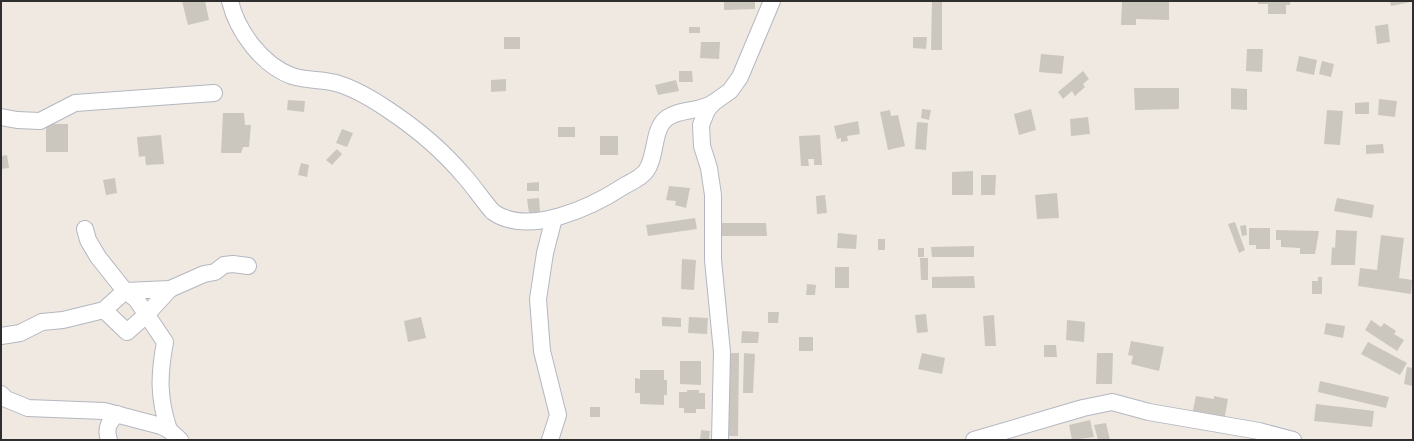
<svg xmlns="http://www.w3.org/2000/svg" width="1414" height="441" font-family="'Fira Sans',sans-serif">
	<rect width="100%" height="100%" fill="#efe9e1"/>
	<!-- building -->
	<g fill="#cbc7bf">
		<path d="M182 1H205L209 20 188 25Z"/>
		<path d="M724 1H755V9L724 10Z"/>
		<path d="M932 1H942V50H931Z"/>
		<path d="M1122 1H1169V20L1136 19V25H1121Z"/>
		<path d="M1258 1H1290V5H1286V14H1268V4H1258Z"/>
		<path d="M1390 1H1411V2L1391 6Z"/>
		<path d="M1388 24 1390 42 1377 44 1375 26Z"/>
		<rect x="689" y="27" width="11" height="6"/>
		<rect x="504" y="37" width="16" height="12"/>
		<path d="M913 37H927L926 49 913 48Z"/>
		<path d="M701 42H720L719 59 700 58Z"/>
		<path d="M1247 49H1263L1262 72 1246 71Z"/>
		<path d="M1041 54 1064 56 1062 74 1039 72Z"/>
		<path d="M1299 56 1317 60 1314 75 1296 71Z"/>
		<path d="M1322 61 1334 64 1331 77 1319 74Z"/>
		<path d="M679 71H692L693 82H679Z"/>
		<path d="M1083 71 1089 79 1083 84 1085 87 1075 96 1072 91 1063 99 1058 92Z"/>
		<path d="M506 79V91L491 92V80Z"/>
		<path d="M676 80 679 91 658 95 655 85Z"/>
		<path d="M1134 88H1179V109L1135 110Z"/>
		<path d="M1231 88 1247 89V110L1231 109Z"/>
		<path d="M1379 99 1397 101 1395 117 1378 115Z"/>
		<path d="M288 100 305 101 304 112 287 110Z"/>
		<path d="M1369 102V114H1355V103Z"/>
		<path d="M922 109 931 110 929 120 921 118Z"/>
		<path d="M1031 109 1036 130 1019 135 1014 114Z"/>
		<path d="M890 110 891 116 898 115 905 146 888 150 880 112Z"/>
		<path d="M1327 110 1343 111 1340 145 1324 144Z"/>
		<path d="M223 113H244L245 125H251L249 147H243L241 153H221Z"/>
		<path d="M1088 117 1090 134 1071 136 1070 119Z"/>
		<path d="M858 121 860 134 847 136 848 141 841 142V138L837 139 834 126Z"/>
		<path d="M917 122 928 123 926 150 915 149Z"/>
		<rect x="46" y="124" width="22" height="28"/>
		<rect x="558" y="127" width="17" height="10"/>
		<path d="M342 129 353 133 347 147 336 143Z"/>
		<path d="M161 135 164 164 146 165 145 156 139 157 137 137Z"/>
		<path d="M820 135 822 165H814V159H808L809 166H801L799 136Z"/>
		<rect x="600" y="136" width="18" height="19"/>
		<path d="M1383 144 1384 153 1366 154V145Z"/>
		<path d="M337 149 342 154 332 165 326 160Z"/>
		<path d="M7 155 9 168 1 169V156Z"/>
		<path d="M301 163 309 165 307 177 298 175Z"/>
		<path d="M973 171V195H952V172Z"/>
		<path d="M981 175H996L995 195H981Z"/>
		<path d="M115 178 117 193 106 195 103 180Z"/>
		<path d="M539 182V191H527V183Z"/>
		<path d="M669 186 690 188 686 208 675 205 676 201 666 200Z"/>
		<path d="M1057 193 1059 218 1037 219 1035 195Z"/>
		<path d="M825 195 827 213 817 214 816 196Z"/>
		<path d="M539 198 540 212 529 213 527 199Z"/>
		<path d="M1337 198 1374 205 1372 218 1334 211Z"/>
		<path d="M695 218 697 229 648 236 646 225Z"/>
		<path d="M1235 222 1245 250 1239 253 1228 224Z"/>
		<path d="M719 223H766L767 236H719Z"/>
		<path d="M1246 225 1247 235 1242 236 1240 226Z"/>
		<path d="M1249 228H1270V249H1256V245H1249Z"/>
		<path d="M1276 230 1319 231 1315 254H1300V248L1281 247V240H1276Z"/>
		<path d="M1336 230 1357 231 1355 265H1331L1332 247 1335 248Z"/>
		<path d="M838 233 857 235 856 249 837 248Z"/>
		<path d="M1381 235 1404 238 1399 278 1412 280 1411 294 1358 286 1360 268 1377 270Z"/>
		<rect x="878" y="239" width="7" height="11"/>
		<path d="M974 246V257H932L931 247Z"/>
		<rect x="918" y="248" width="6" height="9"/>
		<path d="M920 258H928V280H921Z"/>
		<path d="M682 259 696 260 694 290 681 289Z"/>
		<rect x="835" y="267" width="14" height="21"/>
		<path d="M974 276 975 288H932V277Z"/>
		<path d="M1318 277H1322V294H1312V281H1318Z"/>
		<path d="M807 284 816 285 815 295H806Z"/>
		<path d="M768 312H779L778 323H768Z"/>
		<path d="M926 314 928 332 917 333 915 315Z"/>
		<path d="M994 315 996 346H985L983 316Z"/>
		<path d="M421 317 426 338 408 342 404 321Z"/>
		<path d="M662 317 681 318V327L662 326Z"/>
		<path d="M689 317 708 318 707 334 688 333Z"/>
		<path d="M1067 320 1085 322 1084 342 1066 340Z"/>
		<path d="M1371 320 1381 327 1384 323 1396 331 1394 334 1404 340 1397 351 1365 330Z"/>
		<path d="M1326 323 1345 326 1343 338 1324 334Z"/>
		<path d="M742 331 759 332 758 343H741Z"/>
		<rect x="799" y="337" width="14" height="14"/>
		<path d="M1131 341 1164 347 1159 371 1131 364 1133 356 1128 355Z"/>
		<path d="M1368 342 1407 363 1400 375 1361 354Z"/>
		<path d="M1044 345H1056L1057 357H1044Z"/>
		<path d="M728 353H739L738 436H726Z"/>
		<path d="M744 353 755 354 753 393H743Z"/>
		<path d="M922 353 945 358 942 374 918 369Z"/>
		<path d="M1097 353H1113L1112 384H1096Z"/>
		<path d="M680 361H701V385L680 384Z"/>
		<path d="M1407 367 1413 368V386L1404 384Z"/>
		<path d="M640 370H664V380H667V395H664V405L640 404V393H635V378L640 379Z"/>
		<path d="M1320 381 1389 397 1386 408 1318 392Z"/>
		<path d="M687 390H699V393H705V409H696V413H684V408H679V392H687Z"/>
		<path d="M1196 396 1214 399V396L1228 399 1224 421 1192 414Z"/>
		<path d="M1316 404 1374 411 1372 427 1314 421Z"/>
		<rect x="590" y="407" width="10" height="10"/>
		<path d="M1090 420 1094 437 1072 440 1069 425Z"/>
		<path d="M1106 423 1110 440H1098L1094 425Z"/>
		<path d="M701 430 710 431 709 440H700Z"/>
	</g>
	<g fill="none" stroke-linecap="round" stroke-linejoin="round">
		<!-- minor casing -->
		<g stroke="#b4b7c1" stroke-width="18">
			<g id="minor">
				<path d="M230 1C237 31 262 65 292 76 307 81 324 79 339 84 358 90 374 100 390 111 417 129 444 152 465 177 475 188 483 201 493 212 529 237 592 207 624 186 631 182 641 178 646 171 657 156 652 129 667 118 679 109 699 112 713 103"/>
				<path d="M1 117 17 120 40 121 75 103 214 93"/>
				<path d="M85 229 88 240 98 257 125 291 136 299 165 342C159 375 158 397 169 430"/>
				<path d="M104 310 127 332 146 315 170 289"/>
				<path d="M1 336 20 333 42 322 63 320 104 310 125 291 170 289 204 274 215 272 224 265 233 264 248 266"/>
				<path d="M1 394 6 399 28 408 104 411 161 426 169 430 180 440"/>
				<path d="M109 440C105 428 109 422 117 414"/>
				<path d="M550 440 558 415 542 351 538 299 545 253 554 218"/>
				<path d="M720 440 722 352 713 260V195L709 168 702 146 701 125 707 110 713 103 730 91 740 77 772 1"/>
				<path d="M974 440 1083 408 1112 402 1149 412 1259 431 1293 440"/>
			</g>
		</g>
		<!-- minor -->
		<use href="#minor" stroke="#fff" stroke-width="16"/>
	</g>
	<!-- border -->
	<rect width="1414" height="441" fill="none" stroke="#2e2e2e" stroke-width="4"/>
</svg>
